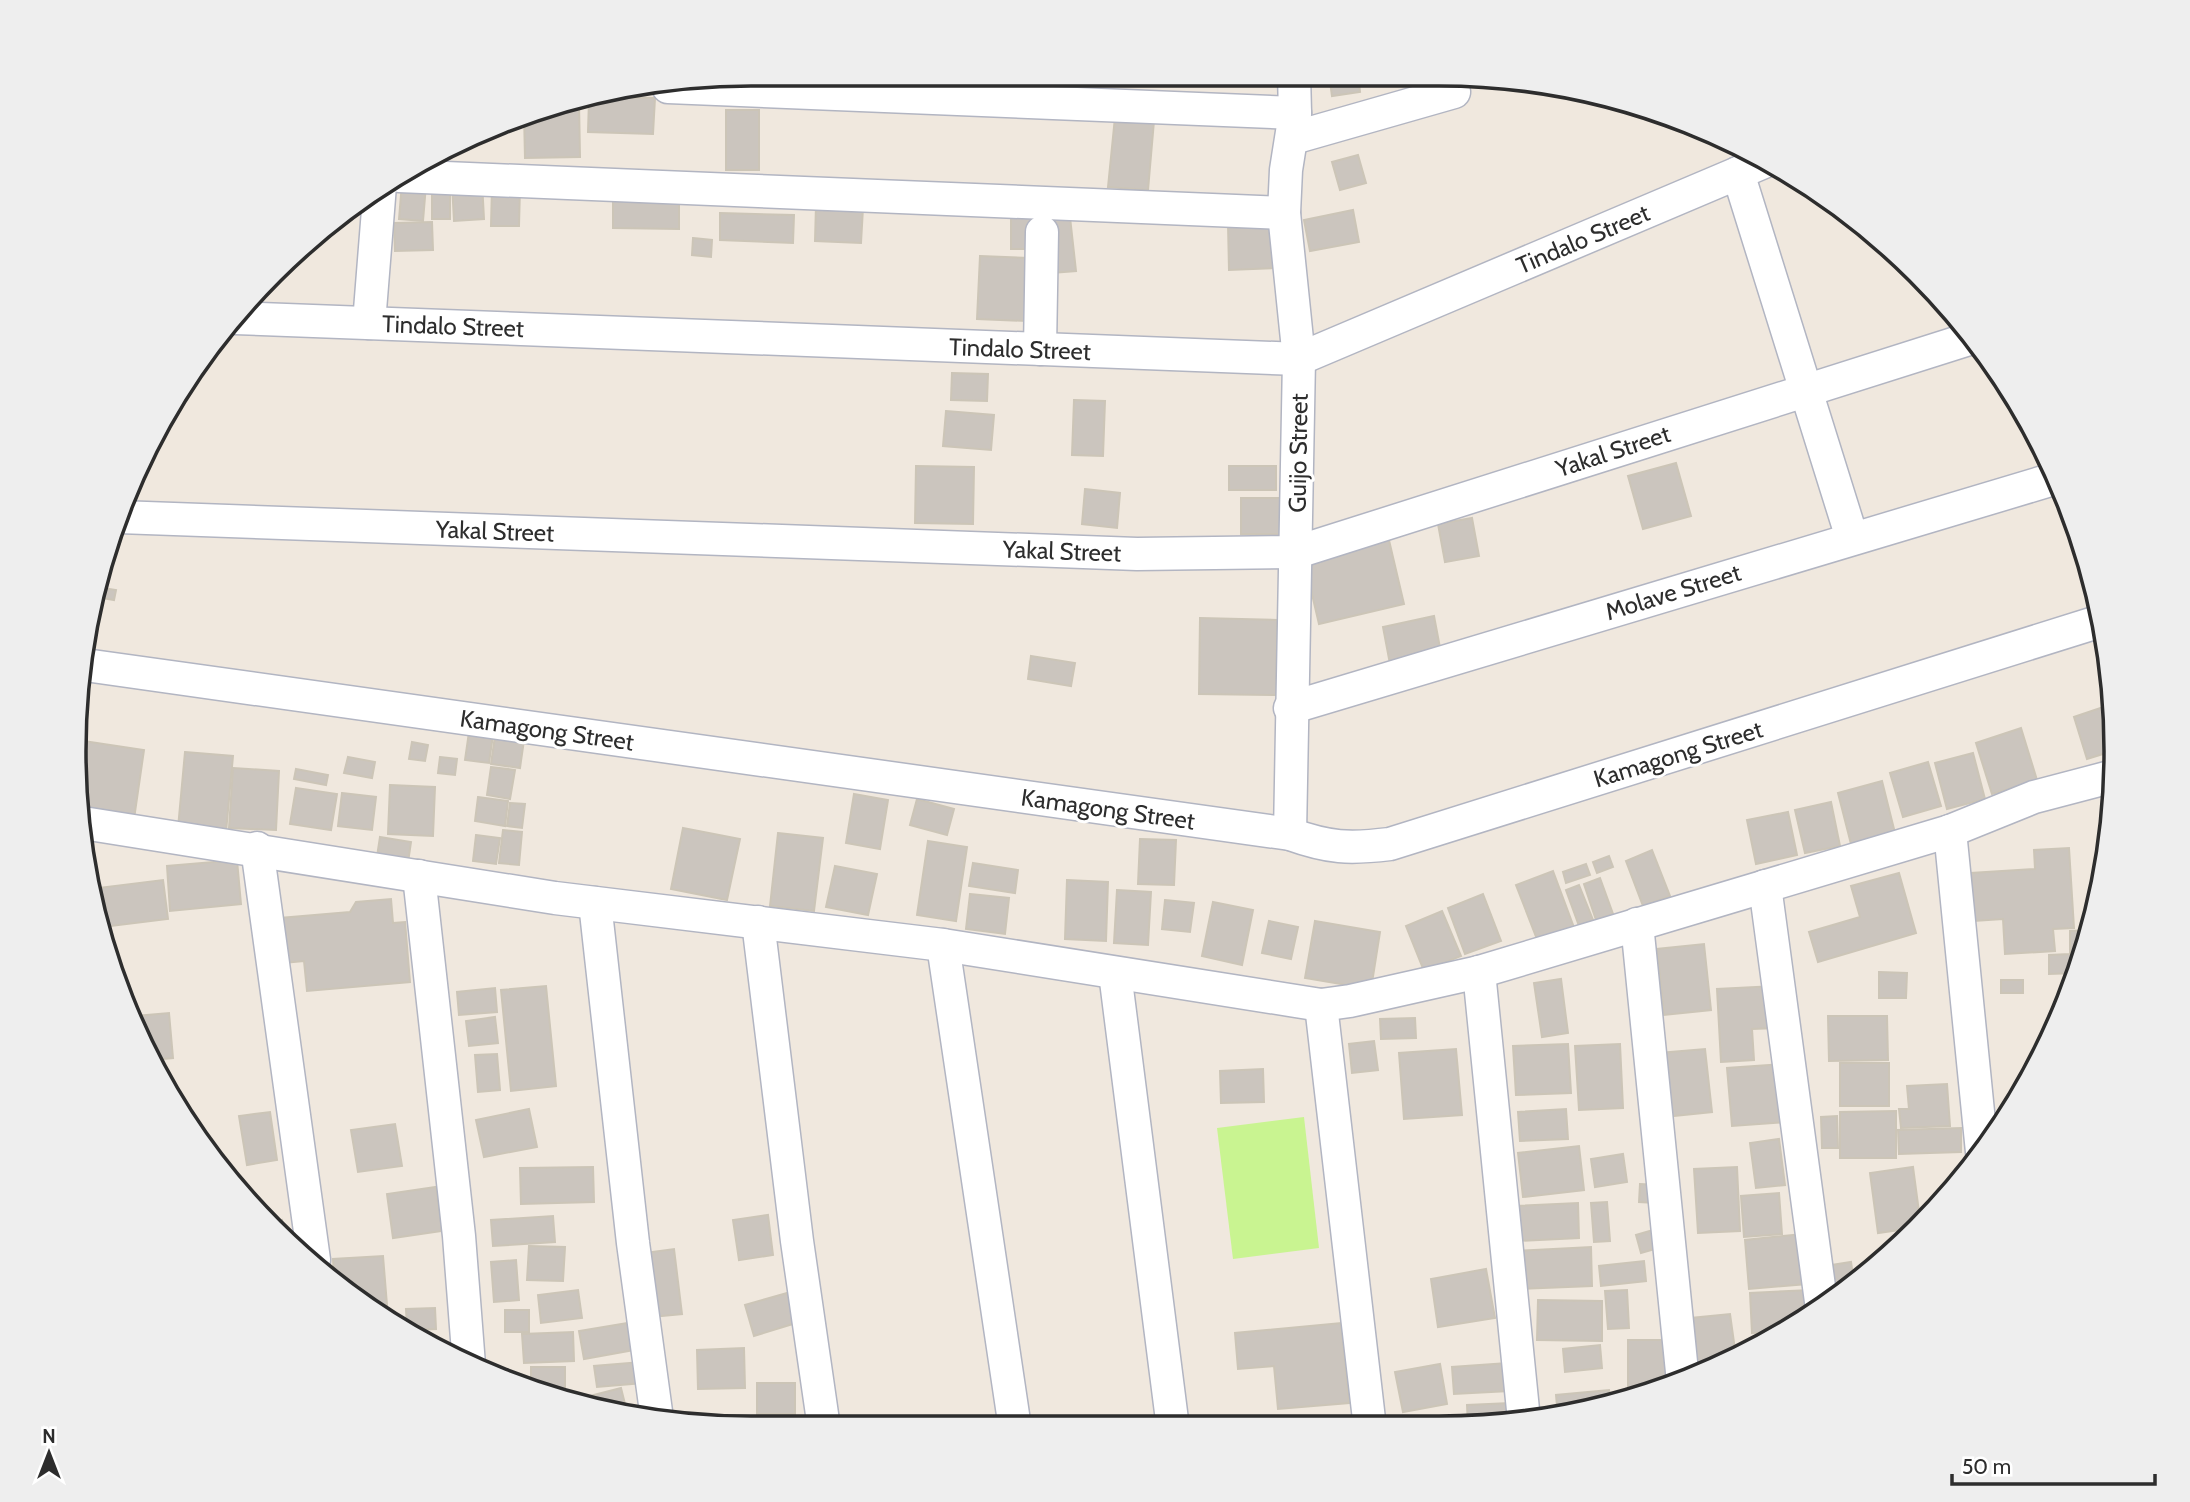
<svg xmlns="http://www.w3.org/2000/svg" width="2190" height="1502" font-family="Cabin,sans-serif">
	<rect width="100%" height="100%" fill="#f0e8de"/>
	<!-- pitch -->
	<path fill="#c9f491" d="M1304 1117 1319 1248 1233 1259 1217 1128Z"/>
	<!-- building -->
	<g fill="#cbc5be" stroke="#ccc5b7" stroke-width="2">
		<path d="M1329 74H1358L1360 92 1332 96Z"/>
		<path d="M611 97 655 98 653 134 588 132 589 100Z"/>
		<path d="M579 102 580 157 525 158 524 114Z"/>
		<rect x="726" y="110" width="33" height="60"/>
		<path d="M1115 117 1154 121 1148 190 1108 187Z"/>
		<path d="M1358 155 1366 183 1340 190 1332 162Z"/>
		<rect x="432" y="181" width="18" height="38"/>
		<path d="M482 182 484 219 454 221 452 184Z"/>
		<path d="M402 183 426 185 423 221 399 219Z"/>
		<path d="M492 187 520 188 519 226H491Z"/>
		<path d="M613 194 679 195V229L613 228Z"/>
		<path d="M816 205 863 208 861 243 815 241Z"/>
		<path d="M1353 210 1359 242 1310 251 1304 220Z"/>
		<path d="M720 213 794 215 793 243 720 240Z"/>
		<rect x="1011" y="216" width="26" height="33"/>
		<path d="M1070 217 1076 271 1052 273 1047 220Z"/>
		<path d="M432 222 433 250 395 251 394 223Z"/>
		<path d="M1274 223 1275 268 1229 270 1228 224Z"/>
		<path d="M693 238 712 240 711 257 692 255Z"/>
		<path d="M980 256 1029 258 1026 321 977 319Z"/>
		<path d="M952 373 988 374 987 401 951 400Z"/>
		<path d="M1074 400 1105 401 1103 456 1072 455Z"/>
		<path d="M946 411 994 415 991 450 943 446Z"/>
		<path d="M1676 463 1691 516 1643 529 1628 476Z"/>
		<path d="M916 466 974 467 973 524 915 523Z"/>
		<rect x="1229" y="466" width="47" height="24"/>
		<path d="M1085 489 1120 493 1117 528 1082 524Z"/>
		<rect x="1241" y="498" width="40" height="36"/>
		<path d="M1472 518 1479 556 1445 562 1438 524Z"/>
		<path d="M1388 536 1404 604 1319 624 1303 556Z"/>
		<path d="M103 588 116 590 114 600 102 598Z"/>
		<path d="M1434 616 1441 653 1390 664 1383 627Z"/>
		<path d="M1200 618 1277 620 1276 695 1199 694Z"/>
		<path d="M1031 656 1075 663 1071 686 1028 679Z"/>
		<path d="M2109 705 2116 750 2087 759 2074 717Z"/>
		<path d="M2021 728 2037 780 1992 794 1976 743Z"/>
		<path d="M469 732 493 735 489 763 465 760Z"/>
		<path d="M495 736 524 740 520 768 491 764Z"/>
		<path d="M77 740 144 750 134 819 82 812Z"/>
		<path d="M412 742 428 745 425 761 409 759Z"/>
		<path d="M185 752 233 756 226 832 178 828Z"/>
		<path d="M1973 753 1985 799 1947 809 1935 763Z"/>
		<path d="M348 757 375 762 372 778 344 773Z"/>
		<path d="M440 757 457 759 455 775 438 773Z"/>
		<path d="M1928 762 1941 806 1903 817 1890 773Z"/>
		<path d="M491 767 515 770 510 799 487 795Z"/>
		<path d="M233 768 279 771 276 830 229 828Z"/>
		<path d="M296 769 328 775 326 785 294 779Z"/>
		<path d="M1882 781 1895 833 1851 844 1838 793Z"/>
		<path d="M390 785 435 787 433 836 388 834Z"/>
		<path d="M296 788 337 794 331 830 290 824Z"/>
		<path d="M342 793 376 797 372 830 338 826Z"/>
		<path d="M854 794 888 800 880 849 846 843Z"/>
		<path d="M478 797 508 801 505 826 475 821Z"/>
		<path d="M917 799 954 809 947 835 910 825Z"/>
		<path d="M1831 802 1840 846 1805 853 1795 810Z"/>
		<path d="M510 803 525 804 522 828 507 826Z"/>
		<path d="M1788 812 1797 855 1756 864 1747 820Z"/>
		<path d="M683 828 740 839 727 900 671 889Z"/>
		<path d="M503 830 522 832 519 865 499 863Z"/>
		<path d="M778 833 823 838 814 911 770 906Z"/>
		<path d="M476 835 500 838 496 864 473 861Z"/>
		<path d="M380 837 411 842 407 869 376 863Z"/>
		<path d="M1140 839 1176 840 1174 885 1138 884Z"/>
		<path d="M928 841 967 847 956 921 917 915Z"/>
		<path d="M2069 848 2074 928 2053 929 2055 951 2005 954 2003 919 1974 921 1971 873 2035 869 2034 850Z"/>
		<path d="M1652 850 1670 896 1643 906 1626 861Z"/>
		<path d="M1609 856 1613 867 1597 873 1593 862Z"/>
		<path d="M237 860 241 904 170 911 167 866Z"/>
		<path d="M973 863 1018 870 1015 893 969 886Z"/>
		<path d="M1586 864 1590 875 1566 883 1563 872Z"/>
		<path d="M835 866 877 874 868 915 826 907Z"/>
		<path d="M1553 871 1576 933 1540 947 1516 885Z"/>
		<path d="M1899 873 1916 933 1818 962 1809 932 1860 917 1851 886Z"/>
		<path d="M1600 878 1613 914 1596 920 1584 884Z"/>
		<path d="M163 880 168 919 103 927 90 889Z"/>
		<path d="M1067 880 1108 882 1106 941 1065 939Z"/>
		<path d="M1579 885 1593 920 1579 926 1566 890Z"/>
		<path d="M1117 890 1151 892 1148 945 1114 943Z"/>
		<path d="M970 894 1009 898 1005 934 966 929Z"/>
		<path d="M1483 894 1501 941 1465 954 1448 908Z"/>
		<path d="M391 899 393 923 405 922 410 982 307 991 304 961 284 963 280 918 350 912 356 902Z"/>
		<path d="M1165 900 1194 903 1190 932 1162 929Z"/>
		<path d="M1213 902 1253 910 1242 965 1202 956Z"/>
		<path d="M1442 911 1461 956 1424 971 1406 926Z"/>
		<path d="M1269 921 1298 927 1291 959 1262 953Z"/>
		<path d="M1315 921 1380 932 1371 989 1305 978Z"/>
		<path d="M2089 930 2076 973 2049 974V955L2070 954V931Z"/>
		<path d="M1704 944 1711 1010 1664 1015 1657 949Z"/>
		<path d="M1879 972 1907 973 1906 998H1879Z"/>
		<path d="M1561 979 1568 1033 1542 1037 1534 983Z"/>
		<rect x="2001" y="980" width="22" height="13"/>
		<path d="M546 986 556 1086 511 1091 501 990Z"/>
		<path d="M1775 986 1777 1028 1752 1029 1754 1060 1721 1062 1717 989Z"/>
		<path d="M495 988 497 1012 459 1015 457 992Z"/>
		<path d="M169 1013 173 1058 153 1060 136 1016Z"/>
		<path d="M1828 1016H1887L1888 1060 1829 1061Z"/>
		<path d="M495 1017 498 1043 469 1046 466 1021Z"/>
		<path d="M1415 1018 1416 1038 1381 1039 1380 1019Z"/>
		<path d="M1374 1041 1378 1070 1352 1073 1349 1044Z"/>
		<path d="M1568 1044 1571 1093 1516 1095 1513 1046Z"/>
		<path d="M1620 1044 1623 1108 1579 1110 1575 1046Z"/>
		<path d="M1456 1049 1462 1115 1404 1119 1399 1053Z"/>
		<path d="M1705 1049 1712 1112 1665 1117 1659 1053Z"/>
		<path d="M497 1054 500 1090 478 1092 475 1055Z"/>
		<rect x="1840" y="1063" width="49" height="43"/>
		<path d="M1783 1064 1787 1122 1732 1126 1727 1068Z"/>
		<path d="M1263 1069 1264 1102 1221 1103 1220 1071Z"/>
		<path d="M1947 1084 1950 1126 1901 1128 1899 1109H1909L1907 1086Z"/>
		<path d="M529 1109 537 1147 484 1157 476 1120Z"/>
		<path d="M1566 1109 1568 1139 1520 1141 1518 1112Z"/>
		<path d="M1896 1111V1158H1840V1112Z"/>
		<path d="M270 1112 277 1160 247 1165 239 1116Z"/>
		<path d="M1837 1116 1838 1148H1822L1821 1117Z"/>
		<path d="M395 1124 402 1166 358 1172 351 1130Z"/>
		<path d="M1961 1128V1152L1899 1154 1898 1130Z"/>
		<path d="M1779 1139 1785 1185 1756 1188 1750 1143Z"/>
		<path d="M1579 1146 1584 1190 1523 1197 1518 1153Z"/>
		<path d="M1623 1154 1627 1182 1595 1187 1591 1159Z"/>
		<path d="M593 1167 594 1202 521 1204 520 1168Z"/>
		<path d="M1737 1167 1740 1231 1698 1233 1694 1169Z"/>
		<path d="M1913 1167 1921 1227 1878 1233 1870 1173Z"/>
		<path d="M1640 1184 1657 1185 1656 1203 1639 1202Z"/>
		<path d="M436 1187 442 1231 393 1238 387 1194Z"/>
		<path d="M1779 1193 1782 1234 1744 1237 1741 1196Z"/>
		<path d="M1607 1202 1610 1241 1594 1242 1591 1203Z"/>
		<path d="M1578 1203 1579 1238 1517 1241 1516 1206Z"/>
		<path d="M768 1215 773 1255 739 1260 733 1220Z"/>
		<path d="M553 1216 555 1242 493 1246 491 1220Z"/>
		<path d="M282 1220 286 1240 266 1223Z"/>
		<path d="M1653 1230 1658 1248 1641 1253 1636 1235Z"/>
		<path d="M1802 1234 1807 1284 1749 1289 1745 1240Z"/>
		<path d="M529 1246 565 1247 563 1281 527 1280Z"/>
		<path d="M1591 1247 1592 1286 1515 1289 1513 1251Z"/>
		<path d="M674 1249 682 1314 652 1317 644 1253Z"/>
		<path d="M383 1256 387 1305 378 1306 334 1275 333 1259Z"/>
		<path d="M516 1260 519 1300 494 1302 491 1262Z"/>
		<path d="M1644 1261 1646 1281 1601 1286 1599 1266Z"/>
		<path d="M1851 1262 1854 1282 1845 1290 1835 1291 1831 1265Z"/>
		<path d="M1486 1269 1495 1318 1438 1327 1431 1279Z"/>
		<path d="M578 1290 582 1318 541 1323 538 1295Z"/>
		<path d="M1627 1290 1629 1328 1608 1329 1605 1291Z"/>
		<path d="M1810 1290 1812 1316 1783 1332 1752 1333 1750 1293Z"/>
		<path d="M787 1293 796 1323 754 1336 745 1305Z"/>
		<path d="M1538 1300 1602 1301V1341L1537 1340Z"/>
		<path d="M435 1308 436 1329 412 1330 407 1327 406 1309Z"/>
		<rect x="505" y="1310" width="24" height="22"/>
		<path d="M1730 1314 1736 1357 1698 1377 1691 1318Z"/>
		<path d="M646 1320 651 1347 584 1359 579 1331Z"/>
		<path d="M1341 1323 1349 1403 1278 1409 1274 1366 1238 1369 1235 1333Z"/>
		<path d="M573 1332 574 1361 524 1363 522 1334Z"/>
		<path d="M1628 1340H1678V1383L1628 1398Z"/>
		<path d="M1600 1345 1602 1368 1565 1372 1563 1349Z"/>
		<path d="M744 1348 745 1388 698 1389 697 1350Z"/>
		<path d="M641 1362 643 1383 597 1387 594 1366Z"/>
		<path d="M1507 1363 1509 1391 1454 1394 1452 1367Z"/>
		<path d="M1440 1364 1447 1404 1403 1412 1395 1372Z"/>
		<path d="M531 1367H565V1395L531 1386Z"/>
		<rect x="757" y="1383" width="38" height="31"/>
		<path d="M621 1388 628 1416 588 1405 586 1397Z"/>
		<path d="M1609 1390 1611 1404 1558 1417 1556 1395Z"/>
		<path d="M1510 1403 1511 1421 1468 1426 1467 1405Z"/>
		<path d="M1457 1421 1458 1427 1436 1428 1435 1425Z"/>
	</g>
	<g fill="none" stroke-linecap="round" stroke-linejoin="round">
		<!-- street casing -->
		<g stroke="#b2b5c2" stroke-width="35">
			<g id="street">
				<path d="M668 87 1295 113"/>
				<path d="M1293 138 1454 92"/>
				<path d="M1738 173 1852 538"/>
				<path d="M399 176 1284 213"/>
				<path d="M235 318 1299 359 1764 162"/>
				<path d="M369 323 380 185"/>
				<path d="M1040 349 1042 232"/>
				<path d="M119 517 1137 554 1297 552 1972 338"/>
				<path d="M85 665 1290 834C1329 848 1349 849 1390 844L2104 620"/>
				<path d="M1290 708 2057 478"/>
				<path d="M83 823 555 898 943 945 1321 1005 1350 1001 1479 972 1950 831 2034 797 2114 776"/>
				<path d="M1950 831 1982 1152"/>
				<path d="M1290 834 1299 359 1284 213 1286 170 1295 113 1294 74"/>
				<path d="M257 848 314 1260"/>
				<path d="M419 876 459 1236 469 1365"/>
				<path d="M1765 886 1822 1309"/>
				<path d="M595 903 633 1243 657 1419"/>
				<path d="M758 922 797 1241 824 1428"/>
				<path d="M1637 924 1683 1382"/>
				<path d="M943 945 1015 1428"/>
				<path d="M1479 972 1524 1420"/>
				<path d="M1115 973 1173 1428"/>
				<path d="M1321 1005 1370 1428"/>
			</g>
		</g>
		<!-- street -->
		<use href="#street" stroke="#fff" stroke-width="32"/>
	</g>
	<g text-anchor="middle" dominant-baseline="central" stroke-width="6" stroke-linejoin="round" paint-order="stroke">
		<!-- street labels -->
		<g font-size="24" fill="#2d2d2d" stroke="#fff">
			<text transform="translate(1583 239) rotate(-23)">Tindalo Street</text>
			<text transform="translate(453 326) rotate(2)">Tindalo Street</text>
			<text transform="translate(1020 349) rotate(2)">Tindalo Street</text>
			<text transform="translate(1613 451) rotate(-18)">Yakal Street</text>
			<text transform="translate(1298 453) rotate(-89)">Guijo Street</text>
			<text transform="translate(495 531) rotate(2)">Yakal Street</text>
			<text transform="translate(1062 551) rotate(2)">Yakal Street</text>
			<text transform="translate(1673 592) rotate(-17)">Molave Street</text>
			<text transform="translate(547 730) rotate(8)">Kamagong Street</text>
			<text transform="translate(1678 754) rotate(-17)">Kamagong Street</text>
			<text transform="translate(1108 809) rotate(8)">Kamagong Street</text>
		</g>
	</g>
	<!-- crop -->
	<path d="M0 0H2190V1502H0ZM751 86H1439A665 665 0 0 1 2104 751V751A665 665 0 0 1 1439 1416H751A665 665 0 0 1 86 751V751A665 665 0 0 1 751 86Z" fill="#eee" fill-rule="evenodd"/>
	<path fill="none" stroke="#2d2d2d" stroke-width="3.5" d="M751 86H1439A665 665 0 0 1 2104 751V751A665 665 0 0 1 1439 1416H751A665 665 0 0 1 86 751V751A665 665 0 0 1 751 86Z"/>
	<!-- north arrow -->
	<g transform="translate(49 1453)" stroke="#ffffff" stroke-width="5" paint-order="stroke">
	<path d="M0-5L12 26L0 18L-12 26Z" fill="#2d2d2d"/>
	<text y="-10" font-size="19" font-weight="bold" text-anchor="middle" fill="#2d2d2d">N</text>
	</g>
	<!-- scale -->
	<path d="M1952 1474v10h203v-10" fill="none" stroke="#2d2d2d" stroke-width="3.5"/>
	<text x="1962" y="1474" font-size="21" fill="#2d2d2d" stroke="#ffffff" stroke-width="5" paint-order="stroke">50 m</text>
</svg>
